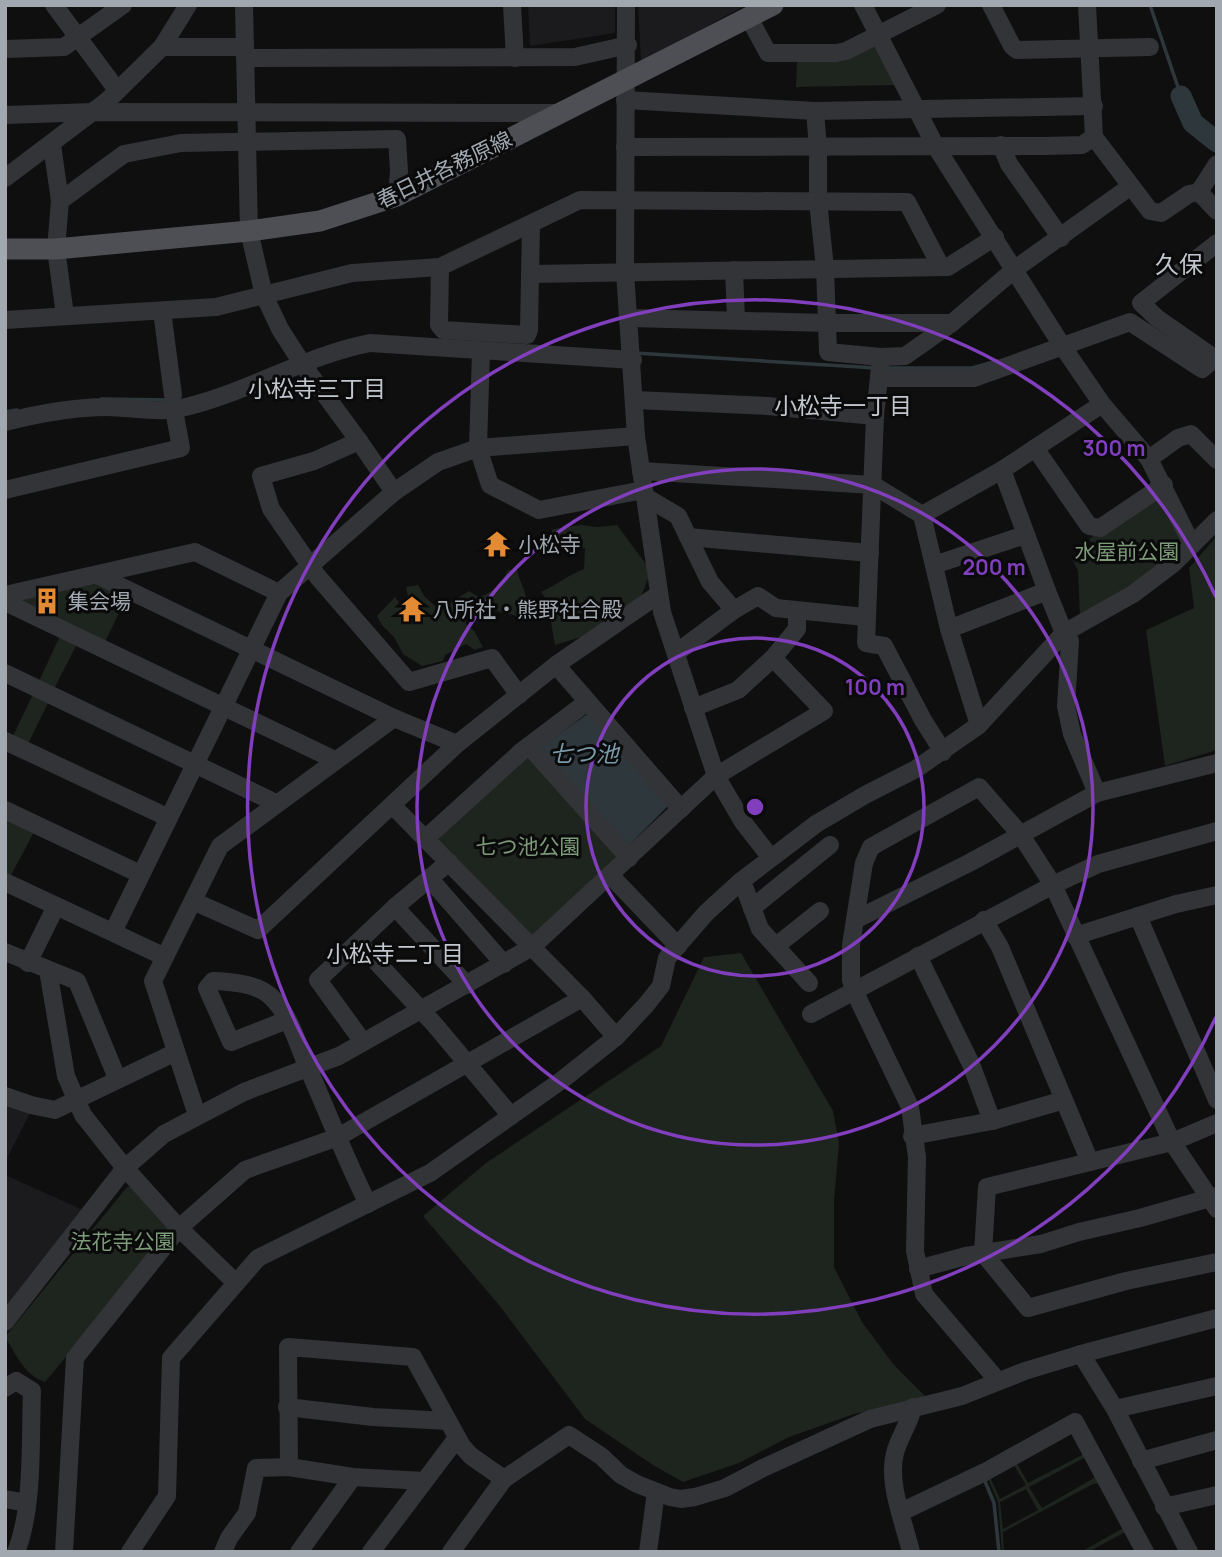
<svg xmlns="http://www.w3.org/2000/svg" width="1222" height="1557" font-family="Manrope,'Noto Sans JP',sans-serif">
	<rect width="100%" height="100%" fill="#0f0f10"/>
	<!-- built -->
	<g fill="#1b1b1d">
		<path d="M528 5H615V33L530 46Z"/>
		<path d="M638 5H746L641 62Z"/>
		<path d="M5 1103 30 1113 5 1162Z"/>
		<path d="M5 1175 83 1210 5 1308Z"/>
	</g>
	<!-- green -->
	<g fill="#1e241e" fill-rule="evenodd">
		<path d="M874 46 896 85 796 87 797 62C827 63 846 57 874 46Z"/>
		<path d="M1156 495 1160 499 1180 542V548L1158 568 1080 617 1078 571 1073 560 1093 545 1089 539Z"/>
		<path d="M581 525 597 527 617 525 651 571 639 602 594 633 555 645 551 622 552 607 541 592C557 585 568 575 584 569L585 548 545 541 553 529Z"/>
		<path d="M1217 536V750L1165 766 1146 630 1194 608 1189 568Z"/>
		<path d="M508 570H517C522 591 533 596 519 617 500 611 474 607 458 598L469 591 479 597C494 592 501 584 508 570Z"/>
		<path d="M90 581 126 598 105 642 10 598Z"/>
		<path d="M418 585 424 596 435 606 454 602 465 609 466 624 474 631 483 647 475 650 466 644 445 655 443 661 422 666 403 654 394 637 382 625 377 616 395 597 413 622 422 619 419 607 408 597 406 587Z"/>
		<path d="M61 634 78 642 54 689 39 681Z"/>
		<path d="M34 692 50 699 27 746 12 738Z"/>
		<path d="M530 755 619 854 531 939 435 840Z"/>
		<path d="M5 819 34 832 10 877 5 875Z"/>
		<path d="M741 953 833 1111 839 1143 834 1201V1267L862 1322 893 1364 927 1398 854 1414 789 1437 739 1463 683 1482 653 1465 585 1419 499 1305 423 1216 486 1163 661 1046 704 957Z"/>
		<path d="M133 1186 172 1229 45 1382C24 1375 16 1354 5 1337L127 1187Z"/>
		<path d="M1075 1422 1145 1552H1140L1127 1531 1088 1552H1081L1125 1527 1100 1483 1093 1484 1003 1532 1004 1552H1002L998 1502 985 1472ZM1071 1429 1084 1454 1028 1483 1015 1460ZM1086 1457 1096 1474 1094 1478 1042 1508 1029 1487ZM1012 1462 1026 1485 1000 1499 989 1475ZM1026 1489 1038 1510 1003 1529 1000 1502Z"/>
	</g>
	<!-- water -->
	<path fill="#2e383c" d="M589 713 668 806 628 846 539 748Z"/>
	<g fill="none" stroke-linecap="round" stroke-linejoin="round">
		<!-- stream -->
		<g stroke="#2e383c" stroke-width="3.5">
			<path d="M1150 5 1181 96"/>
			<path d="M635 353 876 368"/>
			<path d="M887 368H974H972L997 361"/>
			<path d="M101 399 170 400"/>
			<path d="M5 412 17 410"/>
			<path d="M984 1479 994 1503 999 1552"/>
		</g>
		<!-- river -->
		<path stroke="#2e383c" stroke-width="21" d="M1181 96 1193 123 1217 142"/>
		<!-- minor -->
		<g stroke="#323437" stroke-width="18">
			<path d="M54 5 117 90"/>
			<path d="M244 5 249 231 264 295 280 329 303 365 359 441 394 492"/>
			<path d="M512 5 515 58"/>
			<path d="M626 5 625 272 636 436 662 612 716 776 743 822 771 858"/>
			<path d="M863 5 936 147 1063 347 1102 404 1149 459 1192 545"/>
			<path d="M991 5 1012 46 1017 50 1150 47"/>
			<path d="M1087 5 1094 137 1150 211 1161 213 1189 194 1199 192 1217 164"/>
			<path d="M749 18 768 53H836L846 51 937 5"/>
			<path d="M162 47H244"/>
			<path d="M5 49 64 47 123 5"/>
			<path d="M245 58 575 57 628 45"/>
			<path d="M625 100 815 111 1094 106"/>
			<path d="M815 111 818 148V201L825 268 828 352 881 357 905 356 952 323 1015 269 1131 186"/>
			<path d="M5 115 94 112 560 113"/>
			<path d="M52 145 60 201 56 249 65 315"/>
			<path d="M1001 145 1009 164 1061 238"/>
			<path d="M625 147 1045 146 1082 145 1094 137"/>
			<path d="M5 178 107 101 162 47 188 5"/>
			<path d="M1199 192 1217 211"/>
			<path d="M60 201 124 154 181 143 397 139 399 171 397 196"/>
			<path d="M1217 243 1141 303 1157 318 1217 360"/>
			<path d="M440 267 439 325 443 330 527 335 529 330 531 225"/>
			<path d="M734 270 736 319"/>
			<path d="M532 274 948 267 995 237"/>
			<path d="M162 311 173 395"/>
			<path d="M630 318 826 323H952"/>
			<path d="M5 320 216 307 352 273 440 267 580 200 907 202 941 267"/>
			<path d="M481 351 478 448 490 485 539 510 643 490"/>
			<path d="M881 357 875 416 866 643 884 646 923 720 943 752"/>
			<path d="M879 378H974L1130 322 1202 369 1214 359"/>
			<path d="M635 400 767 406 875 416"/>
			<path d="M5 422C37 414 74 407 107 407 129 407 155 413 177 409 244 395 303 356 370 343L633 360"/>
			<path d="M359 441 314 461 261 476 271 509 318 577 409 682 492 658 519 695"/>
			<path d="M1035 448 1089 526 1100 528 1164 485"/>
			<path d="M1149 459 1178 438 1191 434 1217 460"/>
			<path d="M1002 470 1047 591 1064 633 1070 641 1066 706 1072 734 1097 793"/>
			<path d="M641 471 873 485 922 515 949 629 979 725"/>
			<path d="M5 490 181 448 174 410"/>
			<path d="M644 496 678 516 710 582 734 610"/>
			<path d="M922 515 1002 470 1102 404"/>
			<path d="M688 537 870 553"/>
			<path d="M934 565 1025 535"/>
			<path d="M97 575 394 718 457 744"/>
			<path d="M5 595 195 552 279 593"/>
			<path d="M5 602 335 760"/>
			<path d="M949 629 1047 591"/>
			<path d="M676 653 734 610 758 596 776 608 865 617"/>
			<path d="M556 665 681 809"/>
			<path d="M5 673 276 803"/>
			<path d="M693 708 738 690 773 658 797 629V611"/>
			<path d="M5 741 169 818"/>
			<path d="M529 746 629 858"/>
			<path d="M393 806 582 998 616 1037"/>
			<path d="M5 810 140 874"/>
			<path d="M425 839 522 751 587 702"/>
			<path d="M610 875 678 946"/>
			<path d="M429 878 504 964"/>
			<path d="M5 882 163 956"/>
			<path d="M740 882 745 889 760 929 809 983"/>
			<path d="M193 901 258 930 457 744 556 665 659 594"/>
			<path d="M395 907 467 985"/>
			<path d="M752 908 830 845"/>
			<path d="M1138 916 1217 1100"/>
			<path d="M855 920 971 862 1097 793 1217 763"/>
			<path d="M984 920 1000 947 1090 1162"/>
			<path d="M113 932 279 593 394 492 438 462 478 448 636 436"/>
			<path d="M1075 936 1176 904 1217 895"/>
			<path d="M358 942 435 1025 511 1116"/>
			<path d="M776 946 820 911"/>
			<path d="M5 952 77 981 117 1078"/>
			<path d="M918 956 971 1064 992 1121"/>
			<path d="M28 963 56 906"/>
			<path d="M48 970 66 1076 83 1115 125 1168 179 1228 236 1283"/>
			<path d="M811 1014 1053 885 1098 864 1217 831"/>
			<path d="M287 1020 231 1042 207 988 213 981C231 982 254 983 269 995 288 1011 296 1039 305 1061 326 1108 345 1158 368 1204"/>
			<path d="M363 1042 318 980 395 907 449 862"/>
			<path d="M5 1096 31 1105 55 1110 176 1052"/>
			<path d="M197 1115 153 981 220 846 394 718"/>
			<path d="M1217 1123 1172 1142 987 1187 983 1253 1028 1308 1126 1281 1217 1262"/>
			<path d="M912 1136 992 1121 1064 1100"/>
			<path d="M918 1269 966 1256 1041 1244 1079 1232 1140 1218 1217 1196"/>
			<path d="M5 1322 125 1168 164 1134 244 1092 339 1056 532 947 716 776 824 711 773 658"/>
			<path d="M1081 1354 1115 1409 1189 1552"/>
			<path d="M998 1381 924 1294 915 1251 917 1157 910 1107 859 1001 851 980V945L864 863 871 847 979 787 1021 835 1053 885 1172 1142 1217 1209"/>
			<path d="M5 1388 16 1381 32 1391C30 1440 34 1507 16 1552"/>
			<path d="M287 1407 373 1417 448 1421"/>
			<path d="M1115 1409 1217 1386"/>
			<path d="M1141 1461 1217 1440"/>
			<path d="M289 1467 288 1347 413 1357 462 1446 471 1456 504 1479"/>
			<path d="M5 1499 27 1503"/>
			<path d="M1164 1507 1217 1495"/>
			<path d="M901 1512 985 1472 1075 1422 1145 1552"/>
			<path d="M64 1552 75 1358 179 1228 245 1170 338 1137 582 998"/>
			<path d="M130 1552 167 1496 171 1358 258 1258 430 1173 562 1080 616 1037 646 1005 661 986 667 958 706 913 740 882 816 824 865 795 916 769 979 725 1064 633 1133 594 1174 563 1217 520"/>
			<path d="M223 1552 229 1538 247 1513 256 1468 289 1467 353 1477 424 1481"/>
			<path d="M299 1552 353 1477"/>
			<path d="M371 1552 457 1438"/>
			<path d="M451 1552 504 1479 569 1435 601 1456 621 1475 637 1484 670 1497 681 1499 695 1497 725 1488 763 1468 870 1419 962 1396 1025 1371 1081 1354 1217 1318"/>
			<path d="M648 1552 656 1492"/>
			<path d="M911 1552C904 1522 887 1483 895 1453 899 1437 910 1423 913 1407"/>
		</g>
		<!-- major -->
		<path stroke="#4d4f54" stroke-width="21" d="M5 249H56L249 231 320 221 397 196 773 5"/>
	</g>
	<!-- distance rings -->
	<g fill="none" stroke="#813fbd" stroke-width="3.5">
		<circle cx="755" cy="807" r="169"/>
		<circle cx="755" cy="807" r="338"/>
		<path d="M1216 1017A507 507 0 1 1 1216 597"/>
	</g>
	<!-- icons -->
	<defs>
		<g id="temple-bare" transform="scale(2.1)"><path d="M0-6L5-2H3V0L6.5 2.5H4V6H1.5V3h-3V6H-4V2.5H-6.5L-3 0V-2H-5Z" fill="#e38a35" stroke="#0a0a0b" stroke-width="2.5" paint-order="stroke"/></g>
		<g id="building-bare" transform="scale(2.1)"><path d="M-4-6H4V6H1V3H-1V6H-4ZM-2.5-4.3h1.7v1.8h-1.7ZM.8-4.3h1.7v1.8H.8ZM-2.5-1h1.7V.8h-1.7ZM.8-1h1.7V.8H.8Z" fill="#e38a35" stroke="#0a0a0b" stroke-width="2.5" paint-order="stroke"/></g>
	</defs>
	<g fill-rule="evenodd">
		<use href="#temple-bare" x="497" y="544"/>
		<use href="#building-bare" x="47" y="601"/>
		<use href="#temple-bare" x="412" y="609"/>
	</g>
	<g text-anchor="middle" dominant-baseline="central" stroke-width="6" stroke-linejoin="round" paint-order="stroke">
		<!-- street labels -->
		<g font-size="21" fill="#a1a8b0" stroke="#0a0a0b">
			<text transform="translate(444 169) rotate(-26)">春日井各務原線</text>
		</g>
		<!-- poi labels -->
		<g font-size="21" fill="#a1a8b0" stroke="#0a0a0b" text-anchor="start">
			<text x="518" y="544">小松寺</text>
			<text x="68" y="601">集会場</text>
			<text x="433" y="609">八所社・熊野社合殿</text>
		</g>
		<!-- park labels -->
		<g font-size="21" fill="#7d9a79" stroke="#0a0a0b">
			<text x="1127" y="551">水屋前公園</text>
			<text x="528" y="846">七つ池公園</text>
			<text x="123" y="1241">法花寺公園</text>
		</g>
		<!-- neighbourhood labels -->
		<g font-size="23" fill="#c2c6cd" stroke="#0a0a0b">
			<text x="317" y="388">小松寺三丁目</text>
			<text x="843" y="405">小松寺一丁目</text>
			<text x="395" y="953">小松寺二丁目</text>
		</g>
		<!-- water labels -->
		<g font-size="23" font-style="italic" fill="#7a9ba9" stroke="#0a0a0b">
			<text x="584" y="753">七つ池</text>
		</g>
		<!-- quarter labels -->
		<g font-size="24" fill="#c2c6cd" stroke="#0a0a0b">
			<text x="1179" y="263">久保</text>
		</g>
	</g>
	<circle cx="755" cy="807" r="10" fill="#813fbd" stroke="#0a0a0b" stroke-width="3.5"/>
	<g font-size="21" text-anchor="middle" font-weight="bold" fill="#813fbd" stroke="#0a0a0b" stroke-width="6" stroke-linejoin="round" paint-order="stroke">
		<text x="1114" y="456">300 m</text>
		<text x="994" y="575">200 m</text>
		<text x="875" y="695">100 m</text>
	</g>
	<!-- border -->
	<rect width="1222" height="1557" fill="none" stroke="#a1a8b0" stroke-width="14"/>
</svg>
